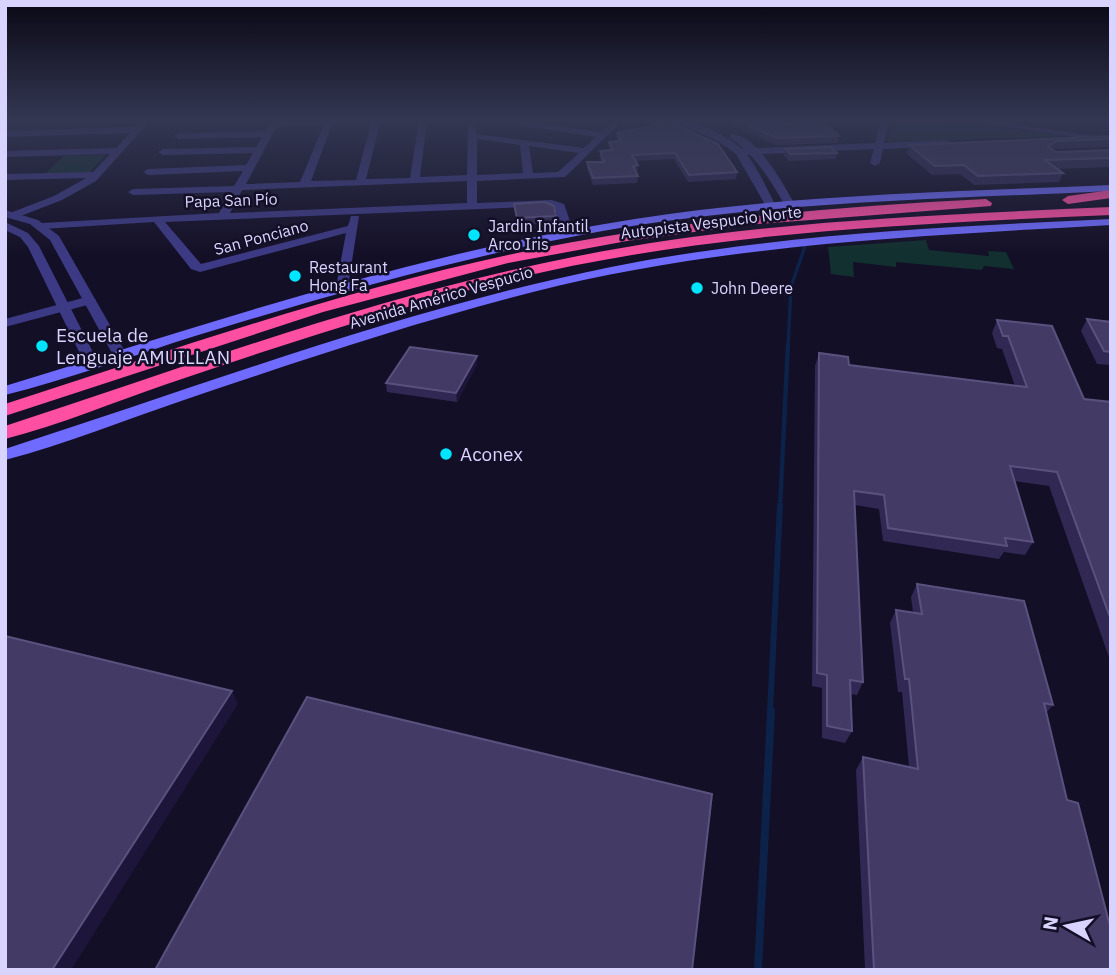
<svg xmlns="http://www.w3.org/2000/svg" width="1116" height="975" font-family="'IBM Plex Sans',sans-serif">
	<rect width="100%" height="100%" fill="#130f26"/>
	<!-- green -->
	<g fill="#12302f">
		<path d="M893 120H935L1071 136 887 142Z"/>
		<path d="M106 155 89 173 45 174 64 156Z"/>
		<path d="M926 240 929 250 989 256 988 251 1006 252 1014 269 984 266 982 270 896 262V267L853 262 854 277 831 274 828 247Z"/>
	</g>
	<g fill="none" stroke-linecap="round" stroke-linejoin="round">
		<!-- stream-far3 -->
		<path stroke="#0c2248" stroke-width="3.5" d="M788 346 791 287 805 246"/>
		<!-- stream-far2 -->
		<path stroke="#0c2248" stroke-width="4.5" d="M780 507 788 344"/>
		<!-- stream-far1 -->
		<path stroke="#0c2248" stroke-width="6" d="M770 713 780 505"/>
		<!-- stream -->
		<path stroke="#0c2248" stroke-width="8" d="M758 970 771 711"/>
		<!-- minor -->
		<g fill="#3d3a85" fill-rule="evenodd">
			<path d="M142 120H151L96 181 62 200 18 217H10V213L54 196 86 178 5 180V174L93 172 110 154 5 157V151L116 148 130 133 5 137V131L135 127Z"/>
			<path d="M272 120H404L380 123 366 179 410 178 419 120H427L420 177 467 175 468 120H476V134L584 148 596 137 488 120H511L601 132 614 120H623L565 177 477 181V203L552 200 564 204 574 233 568 236 562 233 555 208 551 206 165 222 201 264 348 226 351 216H359L348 287 342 291 336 287 346 233 200 272 191 269 154 222 42 229 36 226 42 223 219 213 231 192 133 195 128 192 133 189 234 186 243 171 148 175 143 172 148 169 246 165 253 153 163 155 158 152 163 149 256 147 262 137 178 139 174 136 178 133 265 131ZM371 123 356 180 311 181 332 124ZM324 124 300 182 246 184 277 126ZM477 139 520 145 523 173 477 175ZM529 146 579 153 558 172 533 173ZM467 181V203L230 213 242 190Z"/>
			<path d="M881 120H889L884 143 946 140 951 143 946 146 883 149 880 163 875 166 870 163 874 149 740 155 735 152 740 149 875 143Z"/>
			<path d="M962 120H985L1102 137 1097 140Z"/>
			<path d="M1097 120H1111V124L1098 122Z"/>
			<path d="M90 296 96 300 95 303 5 327V319Z"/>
		</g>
		<!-- tertiary -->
		<g fill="#3d3a85" fill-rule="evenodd">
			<path d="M673 120C694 120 727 135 742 149 755 161 767 190 776 206L775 208H767L736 154 719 142Z"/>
			<path d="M730 134C756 133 784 185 795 205L794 207H786C770 180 757 156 730 138Z"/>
			<path d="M5 210 38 220 59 236 127 355 125 358 120 359 113 355 50 240 30 224 5 217Z"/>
			<path d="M5 222 28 233 39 246 99 364 97 367 92 368 85 364 28 247 20 237 5 230Z"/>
		</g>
		<!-- secondary -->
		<g fill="#6f6bff" fill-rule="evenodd">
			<path d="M1111 185V191C924 200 735 202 551 241 431 266 313 300 195 336 132 356 69 379 5 395V386C213 322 420 252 635 219 793 194 952 192 1111 185Z"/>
			<path d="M1111 219V225C917 236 722 244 533 292 415 322 299 361 184 400 125 420 66 444 5 460V449C206 384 404 309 611 267 776 234 944 227 1111 219Z"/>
		</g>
		<!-- motorway -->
		<g fill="#ff4fa3" fill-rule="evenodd">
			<path d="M1111 190V198L1068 204 1062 200 1068 196Z"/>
			<path d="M986 199 992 203 991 206 746 225 627 241 508 263 323 312 5 416V404C172 350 337 292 508 255 665 221 826 207 986 199Z"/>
			<path d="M1111 207V215C908 224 703 232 505 281 391 309 279 346 167 384 114 402 60 425 5 439V426C194 364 382 294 578 256 753 221 933 215 1111 207Z"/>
		</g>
	</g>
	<!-- wall -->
	<g fill="#312854">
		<path d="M735 120H779L791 125 839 136 838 143 776 145 734 126Z"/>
		<path d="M617 133 737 172 736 179 688 182 674 159 635 161 638 165 637 172H636L638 176 637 183 593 185 587 169V162H601L600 158V151L609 150V142L618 141Z"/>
		<path d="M1111 136V147L1052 149 1056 152 1111 150V167L1057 169 1063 173 1059 182 974 185 960 174 932 175 907 154 909 145Z"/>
		<path d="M786 149 837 153 835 159 789 161 784 156Z"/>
		<path d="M514 204 556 216V223L517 225Z"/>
		<path d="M1087 319 1111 322V365L1097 364 1081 331Z"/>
		<path d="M997 320 1084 399 1111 402V663L1049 486 1015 481 1033 542 1025 555 1004 552 999 559 883 541 879 509 855 505 863 682 857 695 850 694 852 731 845 743 822 738V688L812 686 815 366 819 353 849 365 1015 386 1002 349 997 348 992 333Z"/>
		<path d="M477 356V364L457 402 387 392 386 383Z"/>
		<path d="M917 584 1053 705 1046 713 1067 800 1111 970H865L856 770 863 757 909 767 902 692H898L890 623 896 610 913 612 911 597Z"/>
	</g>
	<!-- shaded-wall -->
	<g fill="#1d163a">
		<path d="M477 356V364L457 402 456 393Z"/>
		<path d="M232 691 238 704 71 970H52Z"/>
	</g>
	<!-- building -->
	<g fill="#433a66" stroke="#5a527e" stroke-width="2">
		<path d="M736 120H779L791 125 794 120H822L839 136 777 138Z"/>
		<path d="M670 122 718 144 737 172 689 175 675 153 632 155 638 165 633 166 638 176 593 178 587 162H604L600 151 613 150 609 142 621 141 617 133Z"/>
		<path d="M1111 136V139L1056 141 1048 147 1056 152 1111 150V158L1045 160 1063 173 978 176 964 165 935 166 909 145Z"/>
		<path d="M831 147 837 153 790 154 786 149Z"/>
		<path d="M545 202 554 206 556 216 517 218 514 204Z"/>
		<path d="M1087 319 1111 322V352L1104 351Z"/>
		<path d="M997 320 1052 326 1084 399 1111 402V620L1057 472 1010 466 1033 542 1005 538 1007 546 888 528 884 495 854 491 863 682 850 680 852 731 827 726V675L817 673 819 353 848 357 849 365 1027 387 1008 336H1003Z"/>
		<path d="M410 347 477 356 456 393 386 383Z"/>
		<path d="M917 584 1024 601 1053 705 1044 703 1067 800 1078 803 1111 930V970H874L863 757 918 769 909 679H905L896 610 922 614Z"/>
		<path d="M5 636 232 691 52 970H5Z"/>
		<path d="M307 697 712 794 692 970H155Z"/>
	</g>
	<!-- sky -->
	<linearGradient id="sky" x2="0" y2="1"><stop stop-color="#0a0815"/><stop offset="0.47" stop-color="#333752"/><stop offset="1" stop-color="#333752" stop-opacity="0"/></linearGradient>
	<rect width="1116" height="256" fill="url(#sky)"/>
	<!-- markers -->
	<g fill="#00e5ff" stroke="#130f26" stroke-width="2.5">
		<circle cx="474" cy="235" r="7"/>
		<circle cx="295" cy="276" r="7"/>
		<circle cx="697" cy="288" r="7"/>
		<circle cx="42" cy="346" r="7"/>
		<circle cx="446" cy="454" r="7"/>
	</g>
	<g text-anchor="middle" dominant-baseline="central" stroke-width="5" stroke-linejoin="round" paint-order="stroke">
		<!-- far-street labels -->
		<g font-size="16" fill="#d9d4ff" stroke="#130f26">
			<text transform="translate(231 200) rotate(-2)">Papa San Pío</text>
			<text transform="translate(711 222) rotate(-7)">Autopista Vespucio Norte</text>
			<text transform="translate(261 237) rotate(-15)">San Ponciano</text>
			<text transform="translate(441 297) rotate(-16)">Avenida Américo Vespucio</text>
		</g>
		<!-- far-poi labels -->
		<g font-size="16" fill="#d9d4ff" stroke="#130f26" text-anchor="start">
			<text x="488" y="226">Jardin Infantil<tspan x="488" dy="18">Arco Iris</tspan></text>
			<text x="309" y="267">Restaurant<tspan x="309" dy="18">Hong Fa</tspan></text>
			<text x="711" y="288">John Deere</text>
		</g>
		<!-- poi labels -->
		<g font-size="19" fill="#d9d4ff" stroke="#130f26" text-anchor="start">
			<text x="56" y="335">Escuela de<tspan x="56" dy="22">Lenguaje AMUILLAN</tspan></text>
			<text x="460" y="454">Aconex</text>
		</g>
	</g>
	<!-- border -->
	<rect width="1116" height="975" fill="none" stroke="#d9d4ff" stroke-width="14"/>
	<!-- north arrow -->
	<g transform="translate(1067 926) rotate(279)" stroke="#130f26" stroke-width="5" paint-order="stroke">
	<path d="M0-5L12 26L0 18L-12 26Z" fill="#d9d4ff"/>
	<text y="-10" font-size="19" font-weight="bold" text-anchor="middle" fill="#d9d4ff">N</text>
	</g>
</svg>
